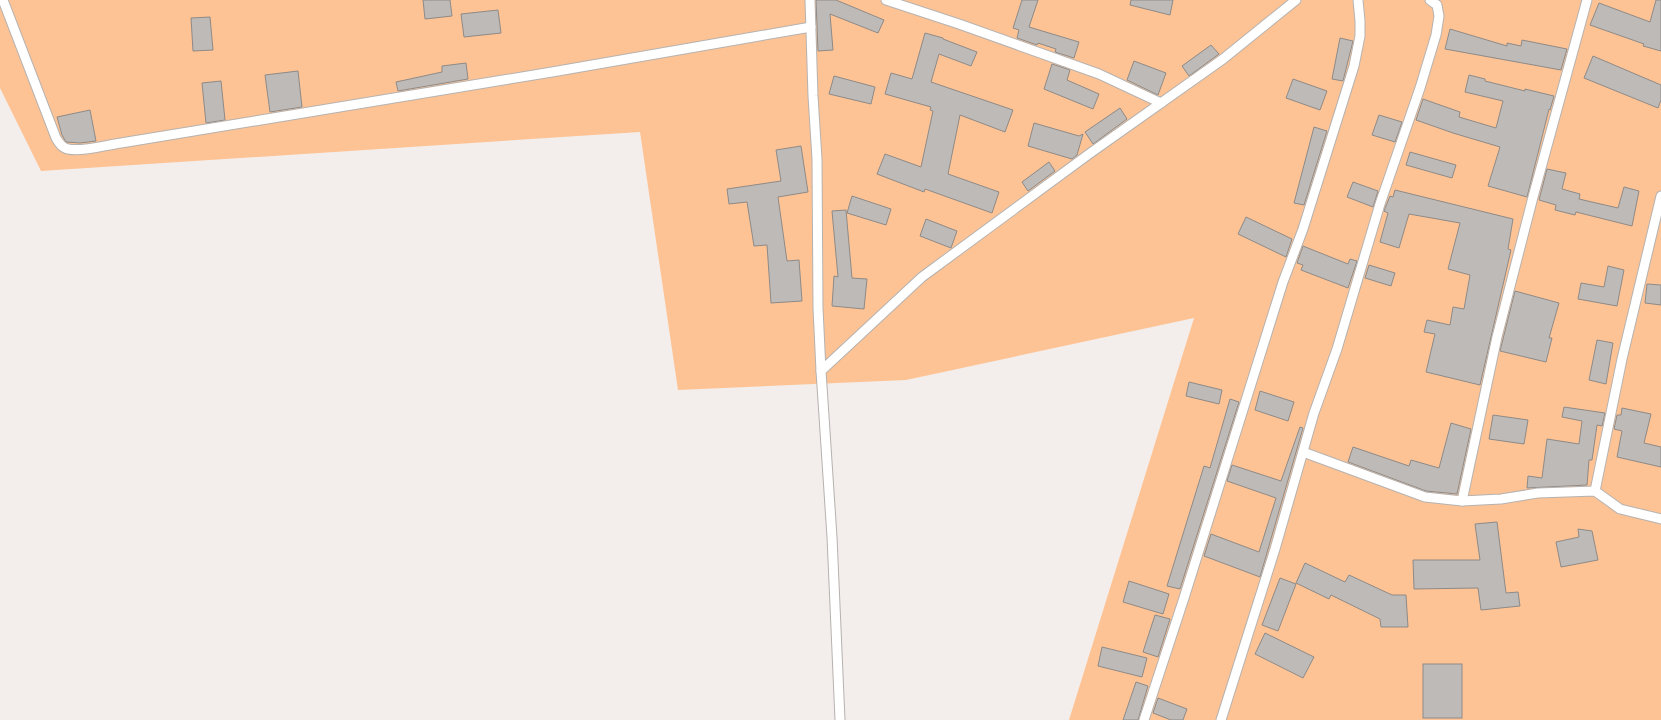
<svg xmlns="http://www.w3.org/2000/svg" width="1661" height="720" font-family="'Work Sans',sans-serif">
	<rect width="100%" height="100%" fill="#f3eeeb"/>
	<!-- green -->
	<path fill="#fec395" d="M0 0H1661V720H1069L1194 318 906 380 678 390 640 132 41 171 0 88Z"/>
	<!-- building -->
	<g fill="#bebab7" stroke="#8e8a87">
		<path d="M423 0H450L452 16 425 19Z"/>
		<path d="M816 0H836L884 20 878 33 830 14 833 50 818 51Z"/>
		<path d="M1022 0H1038L1029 27 1079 42 1074 58 1055 52 1056 49 1038 43 1037 45 1017 38 1019 30 1013 28Z"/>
		<path d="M1131 0H1173L1170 15 1130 5Z"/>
		<path d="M1656 0H1661V51L1643 46 1644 44 1590 25 1599 3 1650 22Z"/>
		<path d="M498 10 501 33 464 37 461 14Z"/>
		<path d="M210 17 213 50 193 51 191 18Z"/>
		<path d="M1450 29 1507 46V43L1521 46 1522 40 1567 49 1561 70 1445 49Z"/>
		<path d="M925 33 943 38V39L977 52 971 66 939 54 931 82 1013 110 1005 132 960 115 948 174 999 192 992 213 925 189 924 192 877 174 885 154 921 167 933 111 930 110 931 107 885 94 891 73 912 79Z"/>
		<path d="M1340 38 1353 41 1343 81 1332 79Z"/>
		<path d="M1211 45 1219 54 1189 76 1182 66Z"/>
		<path d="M1593 56 1661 85V100L1658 108 1584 78Z"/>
		<path d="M1134 61 1166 73 1158 95 1127 80Z"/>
		<path d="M466 63 468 79 398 91 396 82 442 72V66Z"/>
		<path d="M1052 64 1070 70 1067 80 1099 94 1093 109 1044 89Z"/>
		<path d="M298 71 302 107 270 112 265 75Z"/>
		<path d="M1469 75 1485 79V81L1525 91V89L1554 96 1550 110 1549 109 1527 197 1488 186 1500 147 1453 133 1416 120 1423 99 1460 112 1459 117 1496 128 1503 101 1465 92Z"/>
		<path d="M834 76 875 87 871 104 829 94Z"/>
		<path d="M1293 79 1327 91 1320 110 1286 98Z"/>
		<path d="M221 81 225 120 206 123 202 83Z"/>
		<path d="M1120 108 1127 119 1093 144 1085 132Z"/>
		<path d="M90 110 96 141 80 143 66 142 62 135 57 117Z"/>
		<path d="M1379 115 1402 122 1395 142 1372 135Z"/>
		<path d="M1034 123 1079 136 1083 134 1077 155 1072 159 1028 146Z"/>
		<path d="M1314 127 1327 131 1304 205 1294 203Z"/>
		<path d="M801 146 808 192 778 197 787 261 799 260 802 301 771 303 767 245 754 246 747 202 729 204 727 189 781 181 776 150Z"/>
		<path d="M1410 152 1456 165 1452 178 1406 165Z"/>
		<path d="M1049 162 1055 171 1028 191 1022 182Z"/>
		<path d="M1547 169 1566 173 1562 189 1580 194 1579 199 1618 208 1624 187 1639 191 1632 226 1576 212 1575 215 1555 210 1556 205 1539 200Z"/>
		<path d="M1353 182 1378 191 1373 207 1347 197Z"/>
		<path d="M1395 190 1513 219 1508 249 1511 250 1480 385 1426 372 1435 334 1424 332 1427 320 1450 325 1453 307 1464 309 1470 275 1448 269 1460 223 1409 214 1399 248 1380 242 1388 213 1384 211 1390 196 1393 197Z"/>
		<path d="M852 196 891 209 886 225 847 213Z"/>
		<path d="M846 210 852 278 867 279 864 309 832 306 834 276 838 277 832 211Z"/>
		<path d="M1246 217 1292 239 1286 257 1238 234Z"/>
		<path d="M926 219 957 231 951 248 920 236Z"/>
		<path d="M1303 246 1348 264 1350 259 1357 261 1348 288 1301 270 1303 265 1297 263Z"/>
		<path d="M1369 265 1395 273 1391 286 1365 278Z"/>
		<path d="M1608 266 1624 270 1617 306 1578 299 1581 283 1604 287Z"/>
		<path d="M1647 284 1661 285V305L1645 303Z"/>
		<path d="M1515 291 1559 303 1549 338H1552L1546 362 1500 351Z"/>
		<path d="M1597 340 1613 343 1606 384 1589 380Z"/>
		<path d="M1189 382 1222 390 1219 404 1186 396Z"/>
		<path d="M1260 391 1294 402 1288 421 1255 410Z"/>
		<path d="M1230 399 1239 402 1180 589 1167 586 1204 466 1210 468Z"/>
		<path d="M1564 407 1605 413 1602 426 1597 425 1592 460H1589L1587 485 1527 488 1528 476 1542 478 1547 439 1579 444 1582 421 1562 417Z"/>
		<path d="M1622 408 1651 414 1644 443 1661 447V467L1617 457 1622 431 1614 429 1617 415H1621Z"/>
		<path d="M1493 415 1528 420 1524 444 1489 439Z"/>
		<path d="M1451 423 1471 429 1457 494 1426 491 1348 462 1353 447 1409 466 1411 460 1439 468Z"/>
		<path d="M1300 427 1303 428 1260 577 1204 556 1211 534 1259 552 1276 498 1227 481 1232 465 1281 481Z"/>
		<path d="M1497 522 1506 593 1518 592 1520 606 1481 610 1478 588 1414 589 1413 560H1480L1475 524Z"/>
		<path d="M1578 529 1592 531 1598 560 1561 567 1556 542 1579 537Z"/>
		<path d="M1305 563 1345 582 1349 575 1392 595H1406L1408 627H1381L1380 619 1331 595 1329 599 1296 583Z"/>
		<path d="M1280 578 1296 584 1278 631 1262 625Z"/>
		<path d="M1129 581 1169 594 1163 614 1123 602Z"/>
		<path d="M1155 615 1170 619 1158 657 1143 652Z"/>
		<path d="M1265 633 1314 657 1303 678 1255 654Z"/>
		<path d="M1102 647 1147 658 1142 677 1098 666Z"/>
		<rect x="1423" y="664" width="39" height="54"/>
		<path d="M1136 682 1148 686 1138 720H1123Z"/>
		<path d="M1158 698 1187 709 1183 720H1171L1153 713Z"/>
	</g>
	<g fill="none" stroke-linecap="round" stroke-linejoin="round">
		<!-- lane casing -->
		<g stroke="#b6b2af" stroke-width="11">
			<g id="lane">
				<path d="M3 0 56 138C59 143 62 148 68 149 82 152 106 145 121 143L552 72 811 27"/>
				<path d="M810 0 813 96 817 159 818 308 821 371"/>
				<path d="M886 0 959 24 1099 74 1161 103"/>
				<path d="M1587 0 1533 197 1497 337 1462 501 1501 499 1538 493 1595 491 1620 509 1661 519"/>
				<path d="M1303 452 1425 497 1462 501"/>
				<path d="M1595 491 1622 359 1661 196"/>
				<path d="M840 720 832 537 821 371 922 277 1089 154 1223 59 1296 0"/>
				<path d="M1144 720 1184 598 1283 282 1303 229 1354 66 1360 36V21L1358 0"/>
				<path d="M1221 720 1275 549 1314 413 1337 349 1380 204 1420 88 1436 35 1439 16 1437 5 1430 0"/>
			</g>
		</g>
		<!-- lane -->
		<use href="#lane" stroke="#fff" stroke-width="9"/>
	</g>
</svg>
